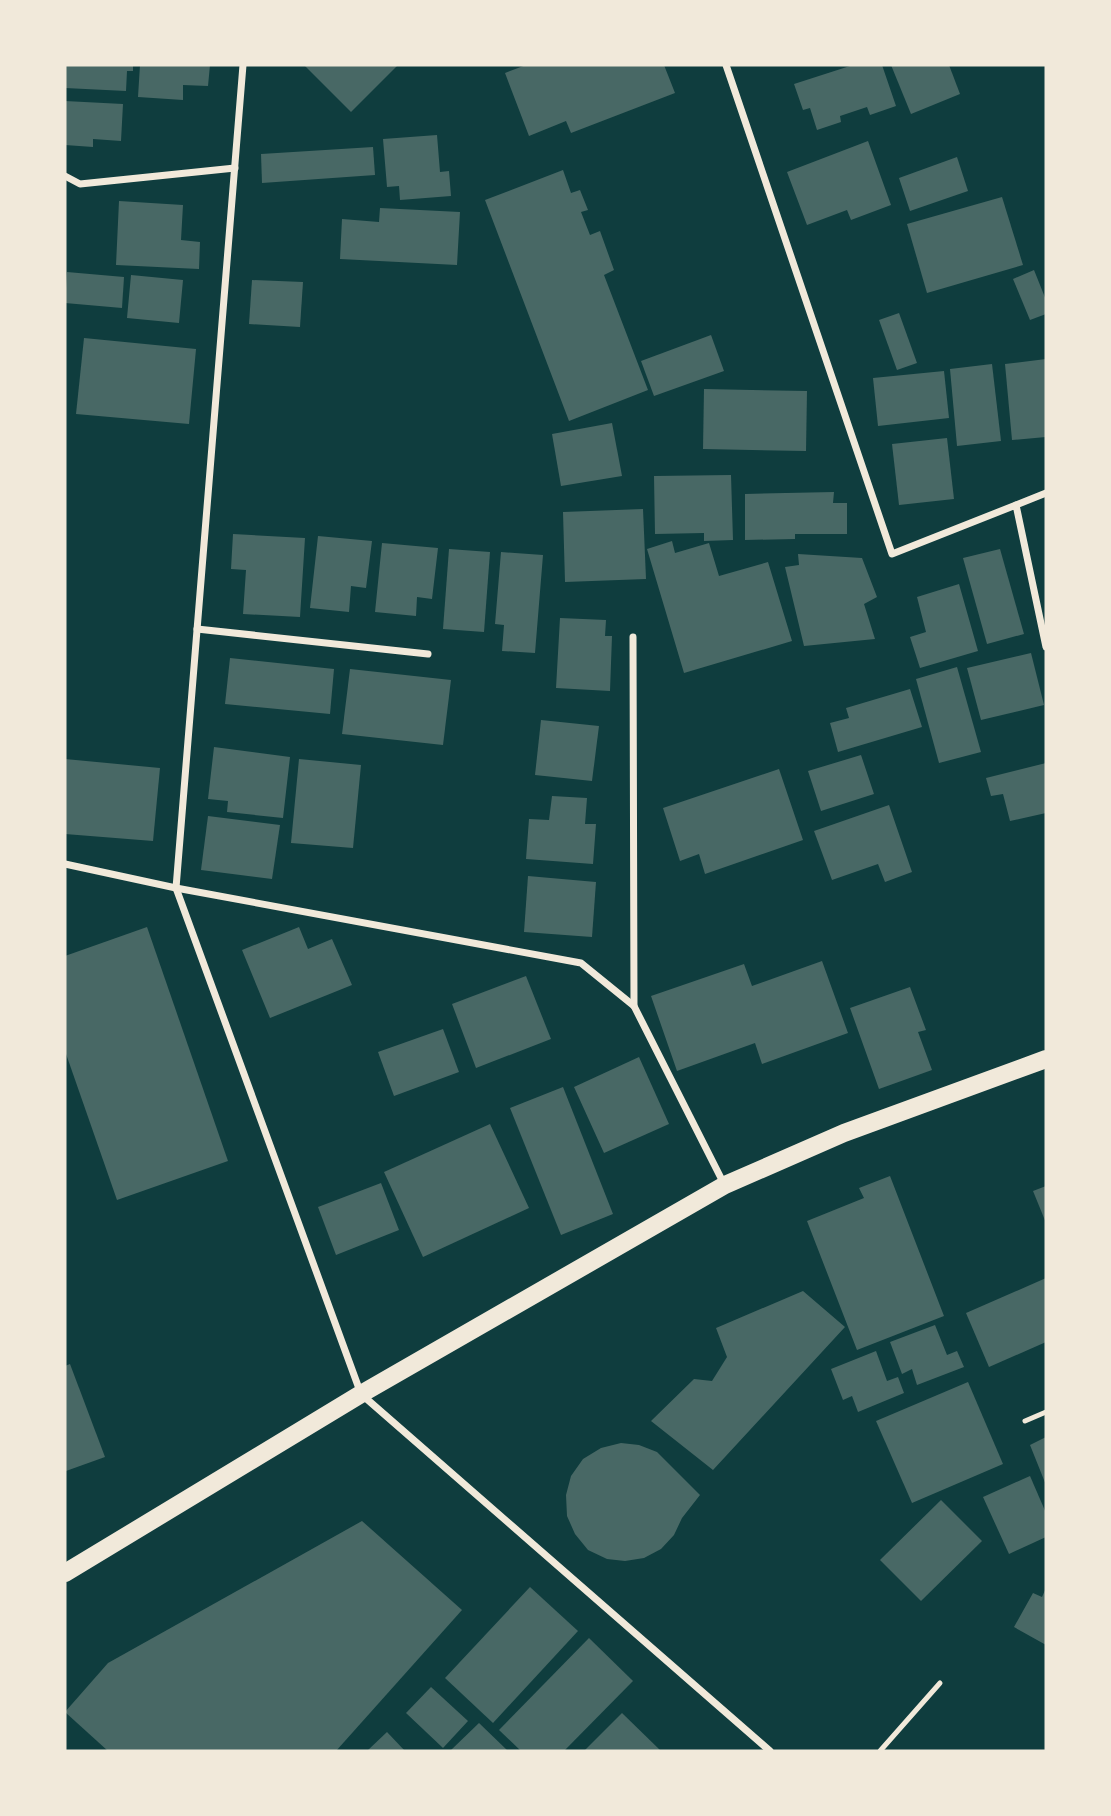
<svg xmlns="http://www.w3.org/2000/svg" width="1111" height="1816" font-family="Figtree,sans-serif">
	<rect width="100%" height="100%" fill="#0f3d3e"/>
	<!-- building -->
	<g fill="#486865">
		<path d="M65 65H133V71H127L126 91 65 88Z"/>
		<path d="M140 65H210L208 86 183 85V100L138 97Z"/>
		<path d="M304 65H398L351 112Z"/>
		<path d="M526 65H664L675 93 571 133 566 121 529 136 505 73Z"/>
		<path d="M853 65H882L896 106 870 115 867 107 840 116 841 122 817 130 810 108 803 110 794 84Z"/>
		<path d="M891 65H949L960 94 911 114Z"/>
		<path d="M65 101 123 104 121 141 93 139V147L65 145Z"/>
		<path d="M437 135 440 172 449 171 451 196 400 200 399 186 387 187 383 139Z"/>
		<path d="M868 141 891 205 851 220 847 210 807 225 787 172Z"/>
		<path d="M373 147 375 175 262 183 261 154Z"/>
		<path d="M957 157 968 191 910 211 899 178Z"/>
		<path d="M563 170 571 193 580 190 588 210 581 212 590 235 600 231 614 270 604 275 648 390 569 421 485 200Z"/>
		<path d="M1002 197 1023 265 927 293 907 224Z"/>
		<path d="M119 201 183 205 181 240 200 242 199 269 116 265Z"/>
		<path d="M380 208 460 212 457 265 340 259 342 219 379 222Z"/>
		<path d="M1034 270 1046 300V314L1030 320 1013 279Z"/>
		<path d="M67 272 124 277 122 308 65 303Z"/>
		<path d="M131 275 183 280 179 323 127 318Z"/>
		<path d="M252 280 303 282 300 327 249 324Z"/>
		<path d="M899 313 917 363 897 370 879 320Z"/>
		<path d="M711 335 724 371 654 396 641 361Z"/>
		<path d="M84 338 196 349 189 424 76 414Z"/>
		<path d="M1046 359V437L1012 440 1005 364Z"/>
		<path d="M992 364 1001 441 957 446 950 369Z"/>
		<path d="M944 371 949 418 878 426 873 378Z"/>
		<path d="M704 389 807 391 806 451 703 449Z"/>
		<path d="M612 423 622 476 561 486 552 434Z"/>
		<path d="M947 438 954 499 899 505 892 444Z"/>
		<path d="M731 475 733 540 704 541V533L655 534 654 476Z"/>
		<path d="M834 492 833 503H847V534H795V539L745 540V494Z"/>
		<path d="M643 509 646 579 565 582 563 512Z"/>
		<path d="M233 534 305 538 300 617 243 614 246 570 231 569Z"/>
		<path d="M318 536 372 541 366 588 351 586 349 612 310 608Z"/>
		<path d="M672 541 675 553 709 543 719 576 768 562 792 641 684 673 647 549Z"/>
		<path d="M382 543 438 548 432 599 417 597 416 616 375 612Z"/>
		<path d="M449 549 490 552 484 632 443 629Z"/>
		<path d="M1000 549 1024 634 987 644 963 558Z"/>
		<path d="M501 552 543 555 535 653 502 651 504 625 495 624Z"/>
		<path d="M798 554 862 558 877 597 864 604 875 639 804 646 785 567 799 565Z"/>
		<path d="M959 584 978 651 920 668 910 637 926 632 917 597Z"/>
		<path d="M560 618 606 620 605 636H612L610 691 556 688Z"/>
		<path d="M1031 653 1044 705 981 720 967 668Z"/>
		<path d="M230 658 334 669 330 714 225 704Z"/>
		<path d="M957 667 981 752 939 763 916 679Z"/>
		<path d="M350 669 451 680 443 745 342 734Z"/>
		<path d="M910 689 922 727 838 752 830 723 849 718 846 708Z"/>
		<path d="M541 720 599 726 592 781 535 775Z"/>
		<path d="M214 747 290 757 283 818 227 812 228 801 208 799Z"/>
		<path d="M861 755 874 794 821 811 808 771Z"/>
		<path d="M65 759 160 768 153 841 65 834Z"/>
		<path d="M299 759 361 765 353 848 291 843Z"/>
		<path d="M1046 763V813L1010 821 1003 794 991 796 986 778Z"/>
		<path d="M779 769 803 840 705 874 699 854 680 861 663 808Z"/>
		<path d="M552 796 587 798 585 824H596L593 864 526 859 529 819 549 820Z"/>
		<path d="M889 805 912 872 885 882 878 864 832 880 814 831Z"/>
		<path d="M208 816 280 825 272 879 201 870Z"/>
		<path d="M528 876 596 882 592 937 524 932Z"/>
		<path d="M147 927 228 1161 117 1200 65 1051V956Z"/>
		<path d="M299 927 308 949 332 939 352 985 270 1018 242 950Z"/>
		<path d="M822 961 848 1033 762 1064 755 1043 677 1071 651 996 744 964 752 986Z"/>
		<path d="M526 976 551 1039 476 1068 452 1004Z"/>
		<path d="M910 987 926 1030 918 1032 932 1070 879 1089 850 1008Z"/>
		<path d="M443 1029 459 1072 394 1096 378 1052Z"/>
		<path d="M639 1057 669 1124 604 1153 574 1087Z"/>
		<path d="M563 1087 613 1214 561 1235 510 1108Z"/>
		<path d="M490 1124 529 1208 423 1257 384 1172Z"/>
		<path d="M890 1176 944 1316 857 1350 807 1221 864 1198 859 1188Z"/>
		<path d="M381 1183 399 1230 336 1255 318 1207Z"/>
		<path d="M1046 1186V1223L1033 1191Z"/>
		<path d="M1046 1278V1342L989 1367 966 1313Z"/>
		<path d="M803 1291 845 1327 713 1470 651 1421 694 1379 712 1381 727 1357 716 1328Z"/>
		<path d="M935 1325 947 1355 957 1351 964 1367 917 1385 912 1369 902 1374 890 1342Z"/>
		<path d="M876 1351 887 1381 898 1377 904 1393 858 1412 852 1396 843 1400 831 1369Z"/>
		<path d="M70 1364 105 1457 66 1471 65 1366Z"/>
		<path d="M968 1382 1003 1464 912 1503 876 1421Z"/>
		<path d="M1046 1437V1485L1030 1445Z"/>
		<path d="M621 1443 639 1445 657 1452 700 1495 682 1518 674 1535 661 1549 644 1558 625 1561 607 1559 588 1550 575 1534 567 1516 566 1495 571 1476 583 1459 601 1448Z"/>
		<path d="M1030 1476 1046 1513V1537L1009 1554 983 1497Z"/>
		<path d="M941 1500 982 1541 921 1601 880 1560Z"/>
		<path d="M362 1521 462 1610 336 1751H108L65 1712 108 1663Z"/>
		<path d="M530 1587 578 1631 493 1723 445 1678Z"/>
		<path d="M1046 1588V1645L1014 1627 1033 1593 1042 1597Z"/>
		<path d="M589 1638 633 1681 564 1751H521L499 1730Z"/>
		<path d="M431 1687 468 1721 443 1748 406 1713Z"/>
		<path d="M622 1713 661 1751H584Z"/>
		<path d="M479 1723 508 1751H450Z"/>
		<path d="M387 1732 405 1751H367Z"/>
	</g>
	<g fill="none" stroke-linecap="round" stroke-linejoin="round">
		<!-- service -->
		<g stroke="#f1e9da" stroke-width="5">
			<path d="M1025 1421 1046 1412"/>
			<path d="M880 1751 940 1683"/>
		</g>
		<!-- minor -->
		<g stroke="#f1e9da" stroke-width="7">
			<path d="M243 65 176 888 361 1394 770 1751"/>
			<path d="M726 65 892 554 1016 505 1046 647"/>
			<path d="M65 176 80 184 235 168"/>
			<path d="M1016 505 1046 493"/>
			<path d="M197 629 428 654"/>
			<path d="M633 637 634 1006"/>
			<path d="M65 864 176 888 581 963 634 1006 724 1184"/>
		</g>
		<!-- primary -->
		<path stroke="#f1e9da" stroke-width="18" d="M65 1573 361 1394 725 1185 844 1133 1046 1059"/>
	</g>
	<!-- border -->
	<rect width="1111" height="1816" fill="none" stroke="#f1e9da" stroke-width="133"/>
</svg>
